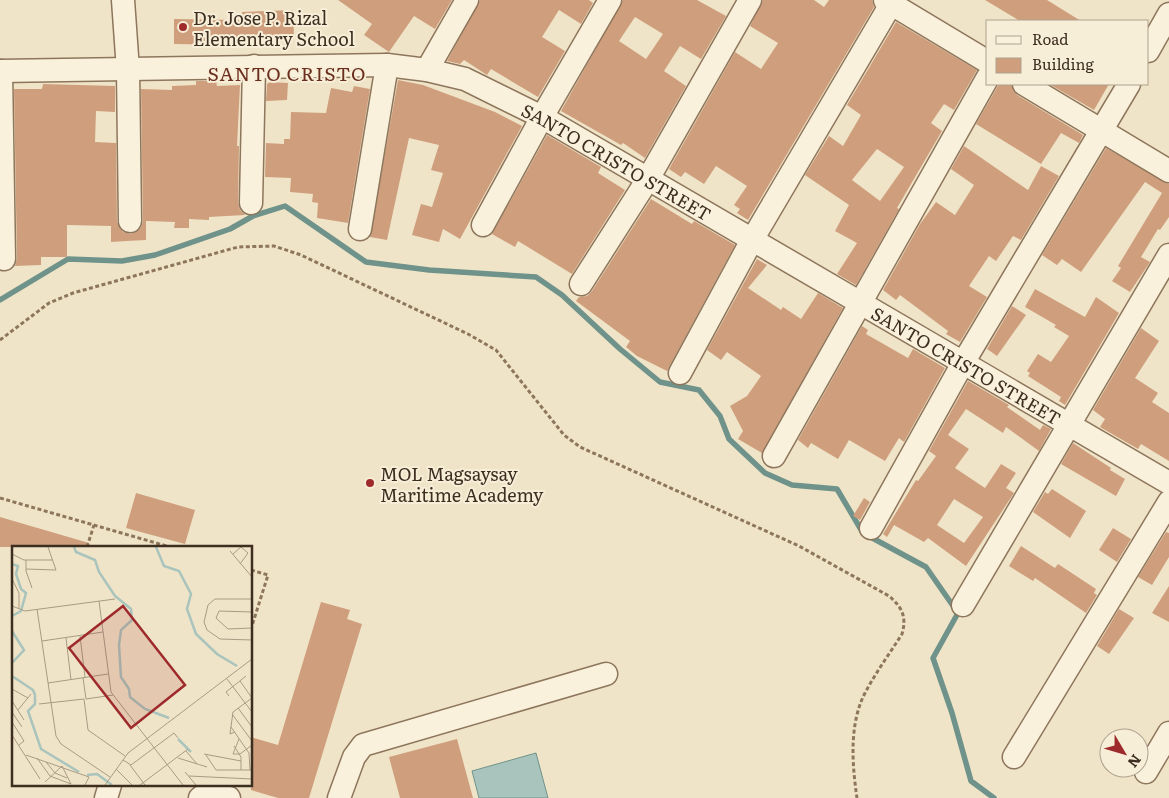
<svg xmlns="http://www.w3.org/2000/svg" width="1169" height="798" font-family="Literata,serif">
	<rect width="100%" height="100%" fill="#f0e4c8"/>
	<!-- water -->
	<path fill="#a9c4bc" stroke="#6f938a" d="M536 753 548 798H479L472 771Z"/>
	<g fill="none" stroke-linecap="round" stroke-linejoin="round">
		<!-- stream -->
		<path stroke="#6f938a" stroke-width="5.5" d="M0 300 68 259 122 261 155 255 230 229 253 216 285 206 366 262 429 270 536 277 562 295 620 349 660 382 699 390 720 416 729 439 765 473 792 485 837 489 863 533 926 567 958 613 933 658 952 713 971 781 994 798"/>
	</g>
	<!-- building -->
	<g fill="#cf9f7d" fill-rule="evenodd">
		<path d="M338 0H452L435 29 414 16 389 52 364 35 372 24Z"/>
		<path d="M480 0H589L593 3 581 24 559 10 542 37 565 51 538 97 491 69 487 75 464 60 460 64 447 61Z"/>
		<path d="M623 0H697L726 16 701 59 680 46 664 71 686 86 645 158 623 143 621 145 561 111ZM635 17 663 34 646 59 619 41Z"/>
		<path d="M763 0H814L824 7 829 0H872L874 7 748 220 737 213 740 209 734 205 747 186 716 166 704 184 685 172 681 177 669 169 735 52 761 69 778 43 750 26Z"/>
		<path d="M985 0H1047L1081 21H1020Z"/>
		<path d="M293 10 294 36 238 38V45L174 44V19L242 20V12Z"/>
		<path d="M896 22 977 70 954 110 944 104 931 123 942 131 897 208 899 209 856 285 837 274 857 243 835 231 849 205 805 175 829 136 843 146 861 115 847 105ZM877 149 904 167 880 201 852 180Z"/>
		<path d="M398 80 423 85 495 112 522 126 460 239 443 229 439 242 412 235 421 204 432 207 443 173 431 170 439 145 409 138 387 240 370 237Z"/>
		<path d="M196 81H216L217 86 240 85 237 146H239L238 203 240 210 245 215 209 217V220L189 219V228H174L175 222 146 221V240L127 241 111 242V226L67 225V257H41V265L15 266 17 259 14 89H42L43 84 115 86V112L96 111 95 142 116 143 117 222 123 232 131 234 141 228 143 221 141 89 172 90V86L196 85Z"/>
		<path d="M270 82 288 83 287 100 266 101 267 84Z"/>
		<path d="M999 84H1011L1017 95 1083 135 1079 143 1061 133 1041 164 976 124Z"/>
		<path d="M1049 84H1109L1094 110Z"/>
		<path d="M354 86 370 89 348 223 317 218 318 203 312 202 313 194 290 192 291 178 265 177 266 143 284 144V139H290L291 112 326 113 331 88 352 92Z"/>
		<path d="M547 135 601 167 598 173 625 190 572 274 518 241 515 247 492 234Z"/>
		<path d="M964 146 1028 190 1041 166 1059 176 1021 240 1013 236 996 261 989 256 969 286 987 297 960 342 946 334 948 331 900 295 896 300 883 290 920 224 936 202 955 215 974 185 951 169Z"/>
		<path d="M1106 148 1169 184V217L1160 230 1158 229 1141 257 1150 262 1130 292 1112 281 1121 268 1118 266 1162 193 1145 182 1081 272 1062 259 1057 265 1042 255Z"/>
		<path d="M651 199 692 224 694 221 735 245 667 371 637 356 626 347 630 341 576 301 579 297 587 296 592 291Z"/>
		<path d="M757 259 767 265 748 288 781 310 783 307 801 319 818 293 843 308 762 453 738 439 743 431 730 406 747 396 761 376 727 352 721 360 707 350Z"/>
		<path d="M1035 289 1085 317 1096 297 1119 313 1065 405 1059 401 1061 397 1028 376 1030 373 1027 371 1038 354 1051 362 1069 336 1054 327 1056 325 1025 307Z"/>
		<path d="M1012 306 1026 315 997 356 987 349Z"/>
		<path d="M862 326 868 330 866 334 908 358 913 349 945 368 904 442 899 438 885 461 849 440 838 459 811 443 808 448 798 440Z"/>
		<path d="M1141 328 1159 341 1135 378 1158 393 1152 402 1169 413V461L1141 444 1138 449 1100 427 1105 419 1093 410Z"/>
		<path d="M968 381 1009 405 1007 407 1040 430 1043 425 1051 429 1039 451 1006 427 1003 433 966 409 948 435 969 449 955 468 985 488 1001 464 1016 473 1006 488 1014 493 966 566 928 538 924 542 894 525 887 537 883 534 916 480 918 481 936 456 929 451ZM954 499 983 517 964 543 937 525Z"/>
		<path d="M1073 443 1111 468 1110 470 1125 479 1116 496 1061 464Z"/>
		<path d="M1052 489 1086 511 1070 538 1033 512 1045 492 1048 494Z"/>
		<path d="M136 493 195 510 185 544 126 528Z"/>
		<path d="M864 498 870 502 860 520 853 516Z"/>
		<path d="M0 517 89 543 88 547H0Z"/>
		<path d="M1113 528 1131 539 1117 562 1099 550Z"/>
		<path d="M1166 532 1169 533V557L1152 585 1138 577Z"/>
		<path d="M1021 546 1055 568 1058 564 1096 589 1094 593 1097 595 1086 613 1035 578 1033 581 1009 566Z"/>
		<path d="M1169 586V622L1152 613Z"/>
		<path d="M321 602 350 610 347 619 362 624 309 798H278L251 790V737L278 745Z"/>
		<path d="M1119 609 1134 618 1109 654 1097 646Z"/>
		<path d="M457 739 473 798H400L389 757Z"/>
	</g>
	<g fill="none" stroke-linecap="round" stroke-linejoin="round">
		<!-- minor casing -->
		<g stroke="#8d765c" stroke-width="25">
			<g id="minor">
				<path d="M123 0 128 70 130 221"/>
				<path d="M885 0 988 62"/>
				<path d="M1148 51 1169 14"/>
				<path d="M427 70 467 0"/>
				<path id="s1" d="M0 71 387 65 427 70 465 79 542 117 1169 483"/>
				<path d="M1 71 4 259"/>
				<path d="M1024 84 1169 171"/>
				<path d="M251 203 254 66"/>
				<path d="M483 225 542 117 610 0"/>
				<path d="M360 229 387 65"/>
				<path d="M581 284 648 179 750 0"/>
				<path d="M680 373 752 240 891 4"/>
				<path d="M774 456 988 77"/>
				<path d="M871 528 963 363 1129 84"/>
				<path d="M963 605 1169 255"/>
				<path d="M1014 757 1169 502"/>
				<path d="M1146 772 1169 733"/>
				<path d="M106 798 110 785"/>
				<path d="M200 798 204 795 229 798"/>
				<path d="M339 798 354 757 363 745 606 674"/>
			</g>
		</g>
		<!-- path -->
		<g stroke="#8d765c" stroke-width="3" stroke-dasharray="4 2.5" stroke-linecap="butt">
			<path d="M0 340 49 303 73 293 238 247 274 246 301 255 468 334 496 350 564 435 580 447 799 546 889 596C902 607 907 617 902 634 890 653 876 672 865 693 849 724 852 764 857 798"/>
			<path d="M0 498 170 547"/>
			<path d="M87 547 94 525"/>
			<path d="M251 570 268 575 251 629"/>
		</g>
		<!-- minor -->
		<use href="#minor" stroke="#faf1dc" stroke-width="22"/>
	</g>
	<!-- markers -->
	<g fill="#9e2a2b" stroke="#f7eed8" stroke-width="2">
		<circle cx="183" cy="27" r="5"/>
		<circle cx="370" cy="483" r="5"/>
	</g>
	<g text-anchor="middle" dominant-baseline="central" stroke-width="4" stroke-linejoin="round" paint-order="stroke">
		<!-- poi labels -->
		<g font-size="18" fill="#3d2e20" stroke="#f7eed8" text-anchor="start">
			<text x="193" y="17">Dr. Jose P. Rizal<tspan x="193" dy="21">Elementary School</tspan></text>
			<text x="380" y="473">MOL Magsaysay<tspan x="380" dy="21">Maritime Academy</tspan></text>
		</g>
		<!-- street labels -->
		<g font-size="18" fill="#3d2e20" stroke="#f7eed8">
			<text stroke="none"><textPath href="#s1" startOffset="639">SANTO CRISTO STREET</textPath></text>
			<text stroke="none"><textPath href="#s1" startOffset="1044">SANTO CRISTO STREET</textPath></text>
		</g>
		<!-- neighbourhood labels -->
		<g font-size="19" letter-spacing="1" fill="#6b2e1e" stroke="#f7eed8">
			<text x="287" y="73">SANTO CRISTO</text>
		</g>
	</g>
	<!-- overview -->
	<g transform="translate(12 546)">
		<rect width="240" height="240" fill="#f0e4c8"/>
		<path fill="none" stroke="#a9c4bc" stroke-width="2.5" d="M62 1 64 6 83 14 87 26 103 50 119 63 120 74 109 84 107 99 109 131 117 143 118 151 133 163 157 172M144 1 152 20 167 25 179 48 175 63 184 88 205 108 225 120M0 18 6 20 4 28 9 43 14 47 9 65 0 70M0 85 12 104 0 117M0 130 21 144 23 149V158L16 165 29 203 67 226M166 193 179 206M75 229 85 228 100 239"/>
		<path fill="none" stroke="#a89b85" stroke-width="1" d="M218 5 240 31M0 8 12 14H41M221 8 229 1 236 7 228 18M14 14V25L20 42M14 23 44 24 36 1M0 33 7 47V63M240 53H203L196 59 192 76 195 84 208 93 240 94M87 55 99 146 171 239M0 60 13 65 103 53M25 63 44 190 49 198 98 231M240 66 207 65 204 72 216 83 240 82M68 90 73 131M54 92 59 134M30 95 91 86M71 132 74 153 101 149M215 133 240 166M228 135 240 152M36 137 96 128M0 143 16 152M217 150 214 146 234 130M0 155 12 174M27 158 72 153 76 184 113 210M226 162 240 181M6 164 19 148M0 166 10 181M220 168 240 195M0 176 12 195 7 199M219 181 237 207 238 224M223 186 218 188 221 166 240 152M0 189 28 233M227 193 221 208H228L240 199M222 200 229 211V224M174 205 185 218M192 208 229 215M14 209 77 231 73 239M194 209 204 224H240M25 212 38 230 59 238M166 212 195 221M111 214 119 219 162 187 166 192M34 216 43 227 55 232M118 219 133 239M50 220 59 238M104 223 120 239M173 226 184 239M177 230 240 233M33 236 50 220M93 239 116 207 240 113M128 239 176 203"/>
		<path fill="#9e2a2b" fill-opacity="0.15" stroke="#9e2a2b" stroke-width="2.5" d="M111 60 173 139 119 182 57 102Z"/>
		<rect width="240" height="240" fill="none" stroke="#3d2e20" stroke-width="2.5"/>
	</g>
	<!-- legend -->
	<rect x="986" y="20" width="162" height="65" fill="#f7eed8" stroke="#ada18e"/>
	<rect x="996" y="36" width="25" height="8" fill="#faf1dc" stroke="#ada18e"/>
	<text x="1032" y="45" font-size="15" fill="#3d2e20">Road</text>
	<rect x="996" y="58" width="25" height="15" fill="#cf9f7d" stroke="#ada18e"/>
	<text x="1032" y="70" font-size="15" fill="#3d2e20">Building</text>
	<!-- north arrow -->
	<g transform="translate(1124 753) rotate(128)"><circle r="24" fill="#f7eed8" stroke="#ada18e"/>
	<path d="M0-4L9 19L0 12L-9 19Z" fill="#9e2a2b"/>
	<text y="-8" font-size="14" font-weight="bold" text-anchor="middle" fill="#3d2e20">N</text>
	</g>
</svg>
